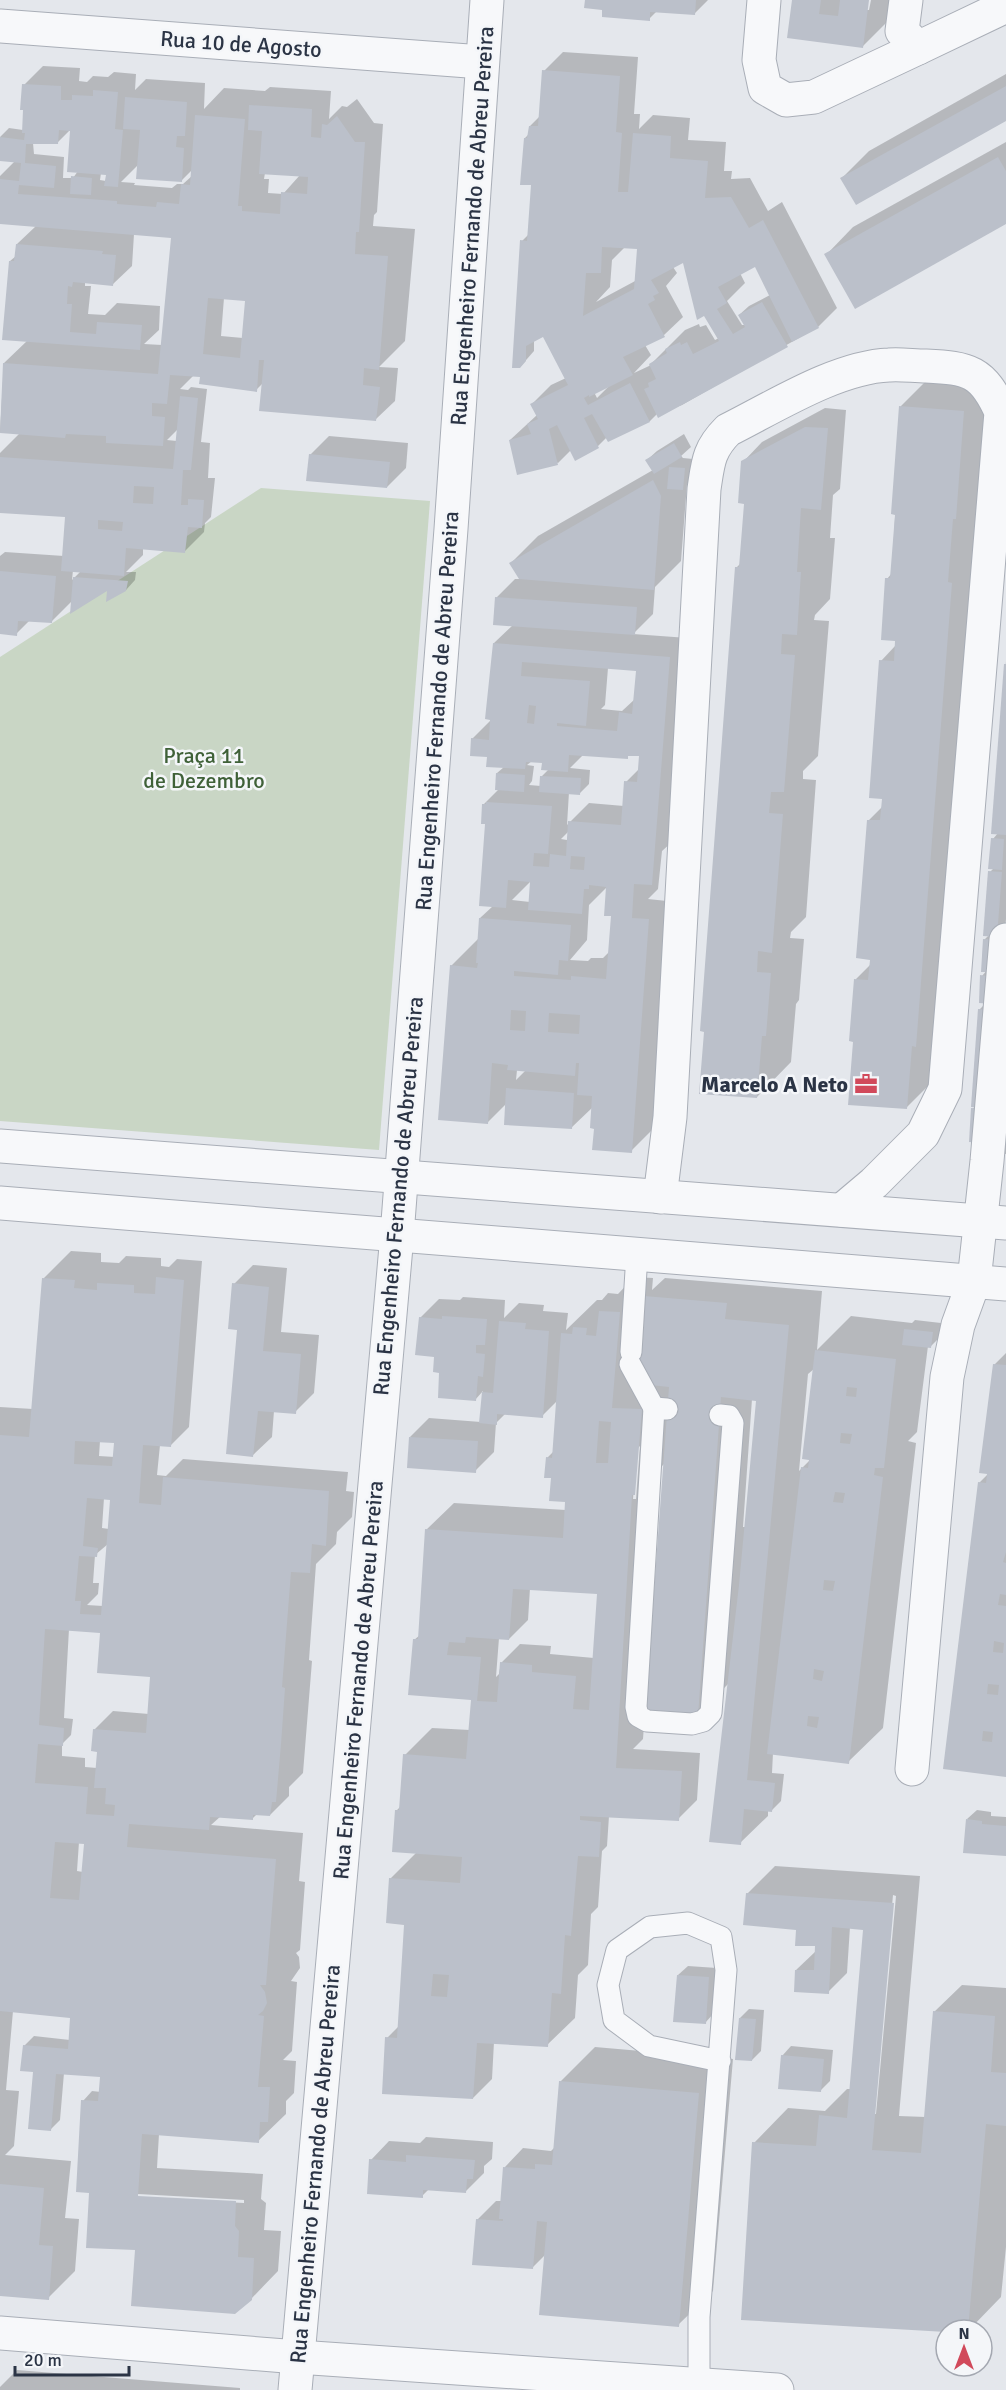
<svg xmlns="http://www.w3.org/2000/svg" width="1006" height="2390" font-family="Signika,sans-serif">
	<rect width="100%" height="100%" fill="#e4e7ec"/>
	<!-- green -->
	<path fill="#c9d6c5" d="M261 488 430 501 379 1150 0 1121V657Z"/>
	<!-- shadow -->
	<g fill="#0003" fill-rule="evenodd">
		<path d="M586 0H708L694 14 657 11 649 19 604 8Z"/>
		<path d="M793 0H868L866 10H869L871 0H899L897 12 863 46Z"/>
		<path d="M563 52 638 57 634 114H640L639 129 653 115 690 118 688 140 726 142 724 171H732L731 179 750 178 768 211 782 202 837 308 818 327 682 405 657 414 650 421 609 440 607 437 598 446 575 459 571 450 558 463 510 440 537 415 532 404 551 385 566 378 550 332 534 340V351L520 367 522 241 529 234 532 184 525 138 529 134 530 126 540 116 544 71ZM625 247 641 248 637 280 596 302 610 287 612 260ZM690 259 719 338 715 340 706 325 700 327 699 324 685 330 649 366 634 373 651 355 645 345 664 335 683 317 666 286 677 273 673 267ZM755 265 770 295 749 306 739 315 745 325H742L727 301 745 283 740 273ZM610 385 597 398 594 392Z"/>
		<path d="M43 66 80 68 79 81 87 82 93 76 108 77 114 72 136 74 135 90 146 79 205 83 204 109 224 88 265 91 270 87 331 91 329 119 342 106 347 107 357 99 374 123 383 124 377 212 374 215 373 226 415 229 405 341 379 367 398 368 395 401 376 419 263 383 256 390 194 375 180 389 188 390 191 387 207 389 201 442 210 443 208 478H215L211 517 205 523 204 532 185 551 143 548V555L126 572H136L135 580 126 590 108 588 73 600 51 622 30 620 16 634 0 633V556L5 552 64 556 67 516 0 511V453L20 433 0 432 4 363 28 340 10 261 16 256 17 244 36 226 0 223V176L15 161 0 159V137L9 128 23 130 24 85ZM70 130H72L78 171 73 178H63L64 157 34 154 33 143H57ZM139 164 181 181 193 169V175L183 184H177L172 188 134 185 135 183 121 182ZM101 173 107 174 106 181 100 180ZM265 173 300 175 283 194 268 193 269 179H264ZM134 234 172 237 162 345 144 344 159 330 160 306 117 303 105 315 88 314 91 286H85V282L113 284 132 266ZM224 298 249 300 243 338 221 336ZM178 429 177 441 167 440ZM73 570 81 571 72 580Z"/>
		<path d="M1006 74V119L842 178 869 151Z"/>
		<path d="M1006 142V222L826 255 853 227Z"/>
		<path d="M928 379 991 384 941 1073 906 1108 855 1041 856 979 871 964 869 820 883 806 881 661 896 645 887 579 892 573 901 406Z"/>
		<path d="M825 408 846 410 840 489 833 495 830 538H835L830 599 815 615 814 620 829 621 818 756 803 771V779L816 780 806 917 791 932 790 938 804 939 799 1000 796 1004 791 1062 757 1097 737 567 741 563 746 505 743 462 762 442Z"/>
		<path d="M684 434 691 447 681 456 683 458 693 459 692 479 687 484 681 561 655 587 653 614 633 634 688 638 672 842 662 851 658 889 648 899 667 901 658 1124 631 1151 595 1127 593 1107 571 1128 507 1103 488 1122 451 966 479 938 480 918 493 906 487 822 483 805 499 789 497 773 504 767 488 756 472 739 492 719 494 643 513 625 496 598 515 579H521L511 563 538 536 653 470 647 460 657 451ZM608 668 637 670 635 699 622 711 601 709 605 705ZM584 754 627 757 630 754 640 755V768L626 782 624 806 589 803 567 825 569 792 580 793 589 784 590 770 570 768ZM532 761 543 762 549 769 542 776 541 786 529 785 532 781 534 766 527 765ZM569 831 567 840 561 839ZM532 880 530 902 512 900ZM607 887 612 917 609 952 603 958H591L588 961 570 960 587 940 589 905ZM517 1070H526L516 1080Z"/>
		<path d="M329 436 408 443 406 468 387 487 310 455Z"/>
		<path d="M1006 661V919L989 1132 972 1109 976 1106 979 1010 987 1002 982 976 987 970 984 940 989 935 990 872 994 868 993 839 998 833H993Z"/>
		<path d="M1006 1097V1154L997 1153Z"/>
		<path d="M71 1251 101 1253V1262L119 1263 126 1256 161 1258V1266L169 1267 177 1259 202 1261 189 1427 170 1446 160 1445 157 1475 166 1476 183 1459 348 1472 346 1491 354 1492 352 1517 337 1532 336 1544 316 1564 309 1660 312 1661 303 1773 289 1787V1796L270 1815 257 1814 252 1819 221 1816 211 1825 303 1833 299 1881 305 1882 300 1950 296 1953 299 1957 300 1968 291 1981 297 1982 292 2051 283 2060 296 2061 294 2093 286 2101V2114L258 2141 159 2134 157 2168 263 2174 261 2199 266 2203 264 2230 281 2231 278 2271 251 2299 137 2249 91 2191 83 2101 92 2091 101 2092 102 2076 64 2073 60 2120 51 2129 35 2070 24 2046 34 2036 70 2040 72 2014 13 2011 6 2090 19 2091 14 2146 5 2155 71 2161 65 2218 79 2219 75 2271 48 2298 0 2294V1407L33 1409 44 1278ZM100 1441 116 1442 115 1457 99 1456ZM112 1496 109 1529 102 1528 104 1498ZM108 1544 103 1606 87 1605 98 1594 99 1583H93L95 1555ZM69 1629 101 1632 152 1676 149 1714 113 1711 94 1730 98 1750 97 1768 85 1767V1758L62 1756V1744L71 1735 73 1719 64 1718ZM79 1842 88 1843 83 1872 77 1871ZM138 2194 244 2200V2203L135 2197Z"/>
		<path d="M253 1265 287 1268 281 1332 319 1335 314 1393 295 1412 274 1411 272 1437 253 1455 234 1284Z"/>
		<path d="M634 1277 653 1278 652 1290 665 1278 822 1291 817 1350 851 1316 912 1323 915 1320 941 1323 940 1337 931 1346H928L917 1432 908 1441 916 1443 883 1728 848 1762 773 1753 772 1773 784 1774 781 1801 772 1810H768V1816L740 1843 729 1683 698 1715 645 1711 643 1739 633 1749 700 1753 697 1800 678 1819 609 1816 607 1846 602 1851 598 1907 591 1914 588 1965 578 1975 575 2018 547 2045 494 2042 492 2079 473 2098 387 2038 399 2026 406 1923 390 1879 417 1852 396 1811 401 1806 405 1755 432 1728 470 1730 472 1699 414 1640 420 1635 426 1530 454 1503 566 1510 567 1501 553 1477 547 1458 554 1451 557 1401 542 1416 506 1413 496 1423 494 1452 475 1471 410 1437 429 1418 481 1422 483 1391 475 1400 441 1371 420 1318 439 1299 460 1300 463 1297 505 1300 504 1318 519 1303 544 1305 543 1311 568 1313 566 1330 597 1300H602L608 1293 618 1294ZM814 1369 812 1458 799 1471 808 1374ZM752 1399H757L746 1527H743ZM640 1446 636 1499H633L637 1449ZM665 1463 649 1684 658 1470ZM530 1588 599 1593 594 1658 550 1654 551 1646 520 1644 501 1663 499 1674 496 1677 499 1638 509 1639 528 1620Z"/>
		<path d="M1006 1353V1776L944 1768 979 1483 989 1473 994 1365Z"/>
		<path d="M977 1810 991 1812V1816L1006 1817V1855L967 1819Z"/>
		<path d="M775 1866 920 1876 899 2116 926 2117 934 2012 962 1985 1006 1988V2247L1001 2297 969 2330 946 2331 754 2143 788 2108 825 2111 847 2089H851L865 1928 850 1927 847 1973 828 1992 796 1970 816 1951V1945L798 1926 747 1894ZM893 1895 896 1896 876 2114H873Z"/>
		<path d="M688 1966 717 1968 714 2013 705 2023 678 1975Z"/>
		<path d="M749 2009 764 2010 761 2051 752 2060 740 2018Z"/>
		<path d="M791 2046 833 2050 830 2081 821 2090 782 2056Z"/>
		<path d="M595 2047 733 2059 713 2291 678 2325 546 2254 533 2267 477 2220 496 2201H502L505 2167 523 2148 551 2151 555 2147 560 2082Z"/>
		<path d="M426 2137 493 2142 492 2159 484 2166V2173L465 2192 429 2189 422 2196 371 2160 389 2141 420 2143Z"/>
		<path d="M17 2370 240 2388V2390H0V2387Z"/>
	</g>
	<!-- building -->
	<g fill="#bbc0ca" fill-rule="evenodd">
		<path d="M585 0H696L695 15 650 12V21L602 17V10L584 8Z"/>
		<path d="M792 0H821L819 14 838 16 840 0H869L863 48 787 38Z"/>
		<path d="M542 70 620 76 616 132 622 133 618 192H628L633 133 671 136 670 158 708 161 705 198 731 197 749 228 763 220 819 328 792 342 755 267 718 287 727 303 717 309 733 334 745 327 738 315 762 302 788 347 658 418 644 389 649 387 648 383 656 379 649 364 667 353 665 349 680 342 681 345 687 342 693 354 719 341 704 316 697 320 683 263 651 280 659 293 653 296 655 300 648 304 665 337 623 357 633 375 589 397V395L584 398 588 405 630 383 650 422 608 442 592 414 584 418 599 448 575 461 557 425 549 429 558 465 517 475 509 440 531 434 527 424 538 419 530 404 568 385 543 337 526 346V361L520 368H512L520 240 527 241 531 185H520L524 138H527L529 126H538ZM602 247 637 249 634 289 583 316 586 273H601Z"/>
		<path d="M22 84 61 86V100H72V95L93 96V90L118 92 115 129 123 130 118 187 104 186 106 175 67 172 70 131 59 130 58 144H26L25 163 56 166 54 188 19 185 18 194 117 201V204L156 207 157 202 179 204 181 184 190 185 195 115 245 119 238 206H242V211L280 214 281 192 307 194 308 177 259 174 262 131 248 130 249 105 312 109 311 137 321 138 322 124 327 125 337 116 355 142H365L359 232H356L355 254 388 256 379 370 364 368 363 385 380 387 376 421 259 411 264 360H259L257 392 199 384 200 377 170 375 167 404 152 403V416L165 417 163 446 106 443V436L66 434 65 438 0 433 3 363 158 374 171 238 0 224V179L19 181 21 163 0 161V137L24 140 25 133H22L23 110H20ZM208 298 245 301 240 358 203 354Z"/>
		<path d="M1006 86V121L856 205 840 178Z"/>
		<path d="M125 97 187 102 185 136H177L176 147 184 148 182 182 136 179 140 130 123 129Z"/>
		<path d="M998 157 1006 171V224L855 309 824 254Z"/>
		<path d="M71 176 92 178 91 195 70 194Z"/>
		<path d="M16 244 103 251 102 254 116 255 113 286 73 282 72 287 68 286 67 304H72L70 332 96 334 97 322 142 325 140 350 2 340 9 261H14Z"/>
		<path d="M180 396 198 398 191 470H183L181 505H188V499L204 500 202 528 188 527 185 553 126 548 124 576 61 571 65 517 0 513V457L173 469ZM134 486 154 487 153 504 133 503ZM98 520 123 522 122 531 98 529Z"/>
		<path d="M899 406 964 411 956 519H953L948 582 952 583 916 1047 912 1046 907 1109 848 1105 853 1042 849 1041 854 979 868 980 870 960 856 958 867 820H880L882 799 869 798 879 660 894 661 895 641 881 640 885 578H890L895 515 891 514Z"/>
		<path d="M805 427 828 428 821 510 801 508 797 572H801L797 635 782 634 781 654 795 655 784 792H771L769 813 783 814 772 953 758 951 757 972 771 973 766 1036H762L757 1098 699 1094 704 1032 700 1031 735 567H739L744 504 738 503 741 461Z"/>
		<path d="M674 443 682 457 654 474 645 460Z"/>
		<path d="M309 454 390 462 387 488 306 481Z"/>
		<path d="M669 467 685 468 683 490 667 489Z"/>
		<path d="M653 480 661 496 654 590 519 579 509 563Z"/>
		<path d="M0 571 56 576 52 623 18 621 17 636 0 634Z"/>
		<path d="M73 577 128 581 126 591 106 602 107 591 70 614Z"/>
		<path d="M495 597 637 607 635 635 493 625Z"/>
		<path d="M493 643 670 657 652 885 634 884 632 918 649 919 632 1153 592 1150 594 1129 590 1128 592 1096 577 1095 579 1063H576L575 1076 507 1070 508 1065 492 1063 488 1124 438 1120 450 965 477 968 478 963H476L479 918 571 925 568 961 559 960 558 975 514 971V976L571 980V976L606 979 611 916H604L606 887 589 885V889H584L582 914 528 910 530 882 508 880 506 908 479 906 485 824H481L482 804H486V802L552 806 548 854 534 853 533 866 549 867 550 854 566 856 568 821 621 825 624 781 637 782 639 756H628V759L569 755 568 772 541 770 542 763 526 762 525 769 486 767 487 757 470 756 471 738 489 740 490 720 485 719ZM522 662 636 671 632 714 619 712 617 731 557 726V723L586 726 590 681 521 676ZM529 705 536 706 534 724 527 723ZM571 856 585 857 584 870 570 869ZM511 1010 526 1011 525 1031 510 1030ZM549 1013 580 1015 579 1034 548 1032Z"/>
		<path d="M1004 664H1006V835L991 834Z"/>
		<path d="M496 773 525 775 524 792 495 790Z"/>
		<path d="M540 776 581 778 580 795 539 792Z"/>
		<path d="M991 838 1004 839 1002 870 988 869Z"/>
		<path d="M988 871 1002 872 997 937 983 936Z"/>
		<path d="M983 939 998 940 996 972H981Z"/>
		<path d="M980 975 994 977 992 1004 979 1003Z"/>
		<path d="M978 1009 990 1010 983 1108 971 1107Z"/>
		<path d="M506 1088 574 1093 572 1129 504 1125Z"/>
		<path d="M971 1108 983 1109 981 1143 969 1142Z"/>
		<path d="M156 1277 184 1280 171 1447 143 1445 139 1503 161 1505 163 1477 329 1491 326 1546 312 1544 310 1573 291 1572 282 1687 285 1688 281 1744 276 1802H272L270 1816 253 1815V1820L210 1817 209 1830 129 1824 127 1847 276 1859 266 1985H260L265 1992 267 2003 263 2011 258 2015 264 2016 258 2087H270L268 2122H260L259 2143 142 2134 138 2196 236 2201 235 2226 239 2231 238 2257 254 2258 252 2300 235 2314 131 2306 135 2250 86 2248 89 2193 76 2192 81 2100 98 2101 100 2077 56 2074 51 2131 28 2129 33 2072 20 2071 23 2045 68 2049 70 2018 0 2011V1435L29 1437 42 1278 75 1280 74 1288 97 1290V1283L134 1285V1293L155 1294ZM75 1441 114 1443 112 1466 74 1464ZM87 1498 110 1500 101 1615 80 1614 81 1601H75L79 1556 97 1557 98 1548 83 1546ZM45 1629 100 1633 97 1673 150 1677 146 1733 93 1729 91 1751 97 1752 94 1788H106L105 1804 115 1805 114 1816 86 1814 88 1787 35 1783 38 1744 63 1746 64 1728 39 1725ZM55 1842 84 1844 79 1900 50 1898Z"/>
		<path d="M232 1283 269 1287 263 1351 301 1354 296 1414 258 1411 253 1457 226 1454 237 1330 228 1329Z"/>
		<path d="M644 1296 727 1303 725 1319 789 1325 747 1780 775 1783 772 1812 744 1809 741 1845 709 1842 739 1585 756 1401 721 1397 698 1716 645 1712 669 1387 650 1385 639 1362Z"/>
		<path d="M599 1311 620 1312 612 1408 642 1409 635 1495H632L616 1768 682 1771 679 1821 580 1816V1820L601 1822 599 1857 578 1856 571 1936 565 1935 561 1994 552 1993 548 2047 477 2043 473 2099 382 2094 385 2037 397 2038 404 1925 386 1923 389 1878 460 1883 462 1857 392 1852 395 1810H399L403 1754 466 1759 471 1700 408 1695 413 1639H418L425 1529 563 1538 565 1502 549 1501 551 1478H544L546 1457 552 1458 561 1333 572 1334 573 1327 587 1328 586 1335 596 1336ZM599 1421 611 1422 608 1463H596ZM513 1589 597 1594 589 1710 573 1709 576 1676 532 1672V1665L500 1662 497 1702 477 1701 481 1657 447 1655 449 1642 465 1643 466 1637 509 1640ZM433 1974 449 1975 447 1997 431 1996Z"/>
		<path d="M442 1316 487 1319 485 1345H476V1353L485 1354 483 1377 478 1376 476 1401 438 1398 439 1373 433 1372 434 1357 415 1355 419 1317 442 1319Z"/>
		<path d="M499 1321 526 1323 525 1329 549 1331 543 1418 497 1414V1425L479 1423 482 1392 493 1393Z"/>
		<path d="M904 1329 933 1332 931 1348 902 1345Z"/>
		<path d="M815 1350 896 1359 884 1468H875L874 1475 883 1477 849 1764 767 1754 801 1467 808 1468 809 1460 802 1459ZM847 1387 857 1388 856 1397 846 1396ZM841 1433 852 1434 850 1444 840 1443ZM835 1492 845 1493 843 1503 833 1502ZM824 1580 835 1581 833 1591 823 1590ZM814 1669 824 1671 822 1681 813 1679ZM808 1716 819 1717 817 1728 807 1726Z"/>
		<path d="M993 1364 1006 1365V1552L1003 1562 1006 1563V1595L1000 1594 998 1605 1006 1606V1777L943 1769 978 1482 986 1483 987 1474 979 1473ZM994 1641 1004 1643 1003 1653 993 1652ZM988 1684 999 1685 998 1695 987 1694ZM983 1731 993 1732 992 1742 982 1741Z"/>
		<path d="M409 1437 478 1441 476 1473 407 1468Z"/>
		<path d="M966 1819 982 1821V1824L1006 1826V1856L963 1853Z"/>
		<path d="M746 1893 894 1903 872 2150 921 2153 933 2011 995 2016 991 2072 1006 2073V2126L986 2124 968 2330H946V2332L741 2320 752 2142 816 2146 819 2115 847 2118 863 1930 832 1927 829 1994 794 1992 795 1970H814L815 1946H795L796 1930 743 1925Z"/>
		<path d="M677 1975 709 1977 706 2024 673 2022Z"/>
		<path d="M739 2018 756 2019 752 2061 735 2060Z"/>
		<path d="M781 2055 824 2059 821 2092 778 2089Z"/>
		<path d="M559 2081 699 2093 679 2327 539 2315 547 2222 537 2221 533 2269 472 2265 476 2219 503 2221V2219H499L503 2167 535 2169V2164L552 2165Z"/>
		<path d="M406 2155 475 2160 473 2179H467L466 2193 423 2190V2198L367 2194 369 2159 406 2162Z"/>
		<path d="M0 2184 44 2188 39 2245 53 2246 49 2300 0 2296Z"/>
	</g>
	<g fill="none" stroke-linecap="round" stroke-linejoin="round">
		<!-- service casing -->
		<g stroke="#a9aeb7" stroke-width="23">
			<g id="service">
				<path d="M631 1352 637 1254"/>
				<path d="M630 1364 654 1408"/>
				<path d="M667 1409 654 1408 636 1707 638 1716 647 1721 692 1724 703 1721 711 1713 733 1423 729 1416 720 1415"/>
				<path d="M699 2385V2317L726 1970 721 1937 688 1923 650 1927 617 1950 608 1985 614 2020 649 2046 720 2061"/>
			</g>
		</g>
		<!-- minor casing -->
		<g stroke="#a9aeb7" stroke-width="35">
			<g id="minor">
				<path d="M764 0 759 60 765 88 786 100 814 97 918 48"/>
				<path d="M906 0 902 31 918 48 1006 6"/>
				<path d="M0 26 482 62"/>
				<path d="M660 1197 670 1117 704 489C708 463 708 450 728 430 774 407 837 367 889 365 901 364 914 366 926 366 969 368 983 371 1001 412L945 1089 923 1134 874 1183 842 1210"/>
				<path d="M912 1769 947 1377 958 1325 974 1281 987 1161 1006 940"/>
				<path d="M0 2333 298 2357 777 2390"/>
				<path d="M295 2390 397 1235 451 529 487 0"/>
			</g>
		</g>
		<!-- tertiary casing -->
		<g stroke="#a9aeb7" stroke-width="35">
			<g id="tertiary">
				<path d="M0 1146 1006 1223"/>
				<path d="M0 1203 1006 1284"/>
			</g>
		</g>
		<!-- service -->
		<use href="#service" stroke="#f7f8fa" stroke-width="21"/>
		<!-- minor -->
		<use href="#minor" stroke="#f7f8fa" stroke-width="33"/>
		<!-- tertiary -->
		<use href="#tertiary" stroke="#f7f8fa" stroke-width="33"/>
	</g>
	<!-- icons -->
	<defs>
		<g id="office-bare" transform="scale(1.8)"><path d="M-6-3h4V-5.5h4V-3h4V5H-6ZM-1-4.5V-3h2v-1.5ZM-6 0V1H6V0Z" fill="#d1495b" stroke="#f4f6f9" stroke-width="2.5" paint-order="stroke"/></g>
	</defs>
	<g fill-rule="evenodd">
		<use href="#office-bare" x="866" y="1084"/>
	</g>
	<g text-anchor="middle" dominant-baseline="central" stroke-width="5" stroke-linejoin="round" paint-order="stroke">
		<!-- street labels -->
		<g font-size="22" fill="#2b3445" stroke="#f4f6f9">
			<text transform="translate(241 44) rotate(4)">Rua 10 de Agosto</text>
			<text transform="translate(472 226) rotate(-86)">Rua Engenheiro Fernando de Abreu Pereira</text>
			<text transform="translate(437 711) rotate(-86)">Rua Engenheiro Fernando de Abreu Pereira</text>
			<text transform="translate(398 1196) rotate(-85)">Rua Engenheiro Fernando de Abreu Pereira</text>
			<text transform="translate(358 1680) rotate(-85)">Rua Engenheiro Fernando de Abreu Pereira</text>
			<text transform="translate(315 2164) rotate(-85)">Rua Engenheiro Fernando de Abreu Pereira</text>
		</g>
		<!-- park labels -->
		<g font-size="22" fill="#3f6138" stroke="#f4f6f9">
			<text x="204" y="755">Praça 11<tspan x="204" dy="25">de Dezembro</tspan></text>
		</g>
		<!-- poi labels -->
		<g font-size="22" font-weight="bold" fill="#2b3445" stroke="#f4f6f9" text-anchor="end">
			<text x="848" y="1084">Marcelo A Neto</text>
		</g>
	</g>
	<!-- north arrow -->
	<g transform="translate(964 2348)"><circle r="28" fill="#f4f6f9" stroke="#a4a8b1" stroke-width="1.5"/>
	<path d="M0-4.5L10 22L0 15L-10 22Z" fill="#d1495b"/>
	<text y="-9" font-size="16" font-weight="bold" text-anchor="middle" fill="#2b3445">N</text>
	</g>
	<!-- scale -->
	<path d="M15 2366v9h114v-9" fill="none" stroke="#2b3445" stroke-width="3"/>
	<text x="24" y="2366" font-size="18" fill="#2b3445" stroke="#f4f6f9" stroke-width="4.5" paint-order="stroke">20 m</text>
</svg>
